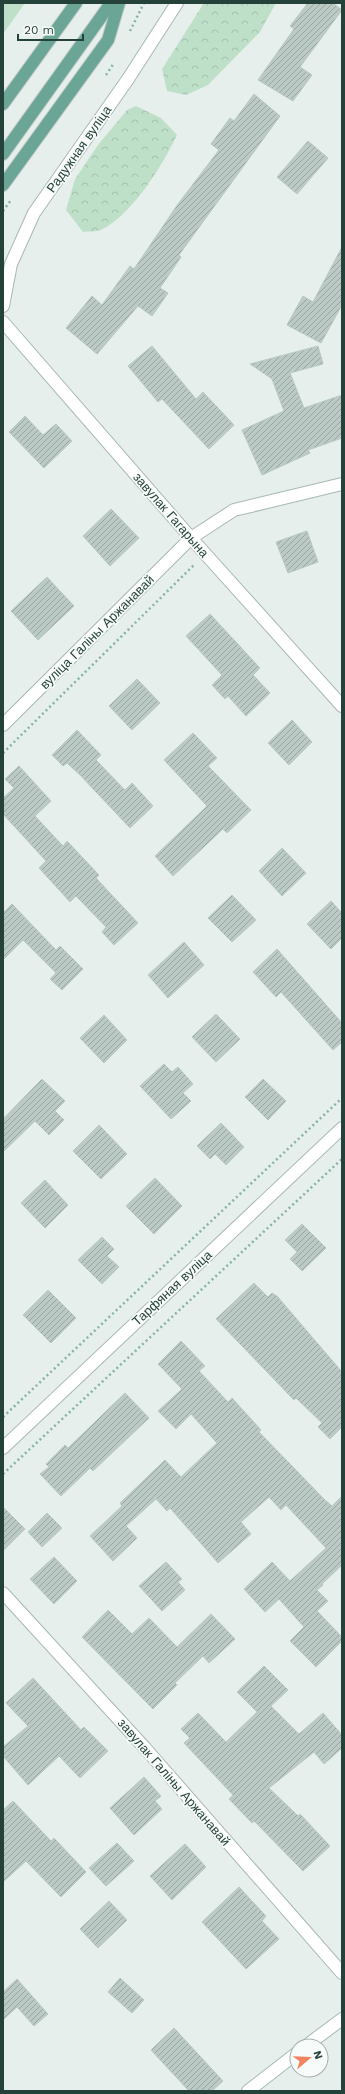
<svg xmlns="http://www.w3.org/2000/svg" width="345" height="2094" font-family="'Work Sans',sans-serif">
	<defs>
		<pattern id="forest-crowns" width="20" height="18" patternUnits="userSpaceOnUse"><rect width="20" height="18" fill="#bfe0c8"/><path d="M2 6a3 3 0 1 1 6 0M12 15a3 3 0 1 1 6 0" fill="none" stroke="#a4c1ad"/></pattern>
		<pattern id="building-hatch" width="6" height="6" patternUnits="userSpaceOnUse"><rect width="6" height="6" fill="#bbcac4"/><path d="M-1 1l2-2M0 6l6-6M5 7l2-2" fill="none" stroke="#98a6a0"/></pattern>
	</defs>
	<rect width="100%" height="100%" fill="#e6efeb"/>
	<!-- green -->
	<path fill="#bfe0c8" d="M3 3H25L3 34Z"/>
	<!-- forest -->
	<g fill="url(#forest-crowns)">
		<path d="M204 3H276L260 32 208 85 186 95 167 91 162 69Z"/>
		<path d="M136 106 161 118 177 135C162 166 133 214 101 230 96 232 88 231 83 232L66 210 75 179 98 145 127 110Z"/>
	</g>
	<!-- building -->
	<g fill="url(#building-hatch)" stroke="#b8c9c2">
		<path d="M308 3H333L342 10 300 67 312 75 293 101 258 80 294 29 290 26Z"/>
		<path d="M254 94 280 116 179 255 181 257 160 288 168 293 152 316 138 306 97 354 66 328 92 296 102 305 130 266 134 269 178 204 219 150 211 144 230 118 234 121Z"/>
		<path d="M308 141 328 158 297 194 277 177Z"/>
		<path d="M342 247V305L321 343 287 325 303 296 313 302Z"/>
		<path d="M152 346 196 399 203 392 234 425 209 449 162 399 158 402 128 366Z"/>
		<path d="M318 346 323 364 290 373 304 408 342 395V438L308 450 310 453 262 475 242 430 284 411 272 379 250 364Z"/>
		<path d="M25 416 43 435 56 424 72 441 44 468 9 432Z"/>
		<path d="M111 509 139 538 110 566 83 536Z"/>
		<path d="M307 531 318 562 288 573 276 542Z"/>
		<path d="M47 577 74 606 38 640 11 611Z"/>
		<path d="M210 614 260 668 253 675 270 693 246 716 228 696 225 699 212 685 222 675 186 636Z"/>
		<path d="M137 679 160 703 132 730 109 706Z"/>
		<path d="M292 720 312 742 289 765 268 743Z"/>
		<path d="M77 730 101 755 96 760 125 790 132 783 153 806 130 828 80 775 67 763 63 766 52 755Z"/>
		<path d="M193 733 217 758 208 766 251 810 227 833 223 829 173 876 155 856 207 806 164 760Z"/>
		<path d="M19 766 51 801 35 816 63 846 67 841 99 875 96 878 138 923 114 945 102 932 106 927 76 896 70 902 39 868 46 861 3 814V798L14 788 5 779Z"/>
		<path d="M282 848 306 873 282 896 259 871Z"/>
		<path d="M232 895 256 920 232 942 208 918Z"/>
		<path d="M331 901 342 913V938L331 949 307 924Z"/>
		<path d="M12 904 56 950 60 946 83 969 62 990 50 979 56 973 23 940 3 960V913Z"/>
		<path d="M184 942 204 965 168 998 148 975Z"/>
		<path d="M277 949 342 1023V1042L333 1050 281 992 276 997 253 972Z"/>
		<path d="M216 1014 240 1039 216 1062 192 1037Z"/>
		<path d="M104 1015 127 1040 104 1063 80 1038Z"/>
		<path d="M164 1064 172 1072 178 1067 193 1084 183 1093 191 1101 171 1119 140 1086Z"/>
		<path d="M42 1079 65 1101 55 1111 64 1120 49 1135 35 1121 3 1152V1119Z"/>
		<path d="M263 1079 286 1101 268 1120 245 1097Z"/>
		<path d="M221 1123 244 1147 226 1165 215 1154 210 1159 197 1146Z"/>
		<path d="M99 1125 127 1154 101 1179 73 1151Z"/>
		<path d="M155 1178 182 1206 154 1234 126 1206Z"/>
		<path d="M45 1180 68 1205 45 1228 21 1203Z"/>
		<path d="M302 1224 326 1248 302 1271 290 1259 297 1252 285 1240Z"/>
		<path d="M102 1237 114 1249 107 1256 119 1267 102 1284 78 1260Z"/>
		<path d="M254 1283 268 1297 272 1293 277 1296 342 1372V1427L330 1439 318 1427 322 1423 296 1398 294 1400 216 1319Z"/>
		<path d="M48 1290 76 1318 51 1343 23 1315Z"/>
		<path d="M181 1341 205 1366 199 1371 228 1402 232 1398 261 1430 259 1432 325 1500 332 1506 342 1496V1565L322 1584 323 1585 317 1590 328 1601 317 1611 342 1637V1641L316 1667 290 1641 304 1627 279 1599 265 1612 244 1589 272 1562 290 1581 326 1548 286 1505 281 1510 269 1497 241 1522 251 1534 218 1563 170 1508 167 1511 156 1499 126 1526 137 1538 113 1561 90 1536 122 1506 120 1503 165 1460 181 1477 217 1443 191 1414 176 1429 158 1411 182 1389 158 1364Z"/>
		<path d="M125 1393 149 1418 93 1471 90 1468 61 1496 40 1474 49 1467 46 1464 65 1445 68 1448Z"/>
		<path d="M3 1507 25 1529 3 1551Z"/>
		<path d="M47 1513 62 1528 42 1547 28 1532Z"/>
		<path d="M54 1557 77 1581 54 1604 30 1579Z"/>
		<path d="M166 1562 182 1579 178 1582 185 1590 162 1611 139 1586Z"/>
		<path d="M108 1610 132 1634 149 1618 177 1647 211 1614 235 1639 209 1663 203 1656 175 1683 177 1685 153 1709 82 1637Z"/>
		<path d="M264 1666 288 1690 271 1706 299 1734 323 1713 342 1735V1748L324 1764 314 1752 269 1788 298 1816 300 1814 330 1846 303 1871 254 1821 252 1823 229 1799 233 1795 184 1743 190 1738 181 1729 198 1713 226 1742 257 1712 237 1692Z"/>
		<path d="M33 1678 81 1730 84 1727 108 1751 80 1778 59 1756 28 1785 3 1756V1747L28 1726 6 1703Z"/>
		<path d="M144 1777 161 1796 155 1801 162 1809 134 1835 110 1808Z"/>
		<path d="M13 1801 51 1841 54 1838 86 1872 61 1897 26 1861 3 1882V1810Z"/>
		<path d="M117 1843 134 1861 106 1886 89 1868Z"/>
		<path d="M185 1844 206 1867 172 1900 150 1876Z"/>
		<path d="M239 1887 266 1916 262 1921 279 1939 246 1969 202 1922Z"/>
		<path d="M109 1901 127 1920 98 1948 80 1929Z"/>
		<path d="M120 1978 144 2000 132 2013 108 1992Z"/>
		<path d="M17 1979 48 2014 34 2026 17 2007 3 2020V1992Z"/>
		<path d="M174 2028 223 2081 212 2091H189L151 2050Z"/>
	</g>
	<g fill="none" stroke-linecap="round" stroke-linejoin="round">
		<!-- street casing -->
		<g stroke="#a8b8b2" stroke-width="14">
			<g id="street">
				<path d="M3 306 11 264 34 213 128 79 177 3"/>
				<path d="M3 322 191 538 342 706"/>
				<path d="M3 725 191 538 234 510 342 484"/>
				<path d="M3 1448 342 1128"/>
				<path d="M3 1593 145 1748 342 1973"/>
			</g>
		</g>
		<!-- secondary casing -->
		<g stroke="#a4bbb3" stroke-width="14">
			<g id="secondary">
				<path d="M306 2046 342 2019"/>
				<path d="M248 2091 297 2053"/>
			</g>
		</g>
		<!-- primary casing -->
		<g stroke="#c2cac8" stroke-width="14">
			<g id="primary">
				<path d="M3 104 76 3"/>
				<path d="M3 154 111 3"/>
				<path d="M3 185 108 40 119 3"/>
			</g>
		</g>
		<!-- path -->
		<g stroke="#86b3a5" stroke-width="2.5" stroke-dasharray="2 3" stroke-linecap="butt">
			<path d="M130 31 144 3"/>
			<path d="M106 75 114 63"/>
			<path d="M3 211 11 200"/>
			<path d="M3 753 194 565"/>
			<path d="M3 1417 342 1098"/>
			<path d="M3 1474 342 1159"/>
		</g>
		<!-- street -->
		<use href="#street" stroke="#fff" stroke-width="12"/>
		<!-- secondary -->
		<use href="#secondary" stroke="#fff" stroke-width="12"/>
		<!-- primary -->
		<use href="#primary" stroke="#6aa596" stroke-width="12"/>
	</g>
	<g text-anchor="middle" dominant-baseline="central" stroke-width="3.5" stroke-linejoin="round" paint-order="stroke">
		<!-- street labels -->
		<g font-size="13" fill="#24423a" stroke="#f7fbf9">
			<text transform="translate(79 149) rotate(-55)">Радужная вуліца</text>
			<text transform="translate(171 515) rotate(49)">завулак Гагарына</text>
			<text transform="translate(97 632) rotate(-45)">вуліца Галіны Аржанавай</text>
			<text transform="translate(172 1288) rotate(-43)">Тарфяная вуліца</text>
			<text transform="translate(174 1782) rotate(49)">завулак Галіны Аржанавай</text>
		</g>
	</g>
	<!-- border -->
	<rect width="345" height="2094" fill="none" stroke="#24423a" stroke-width="8"/>
	<!-- north arrow -->
	<g transform="translate(309 2058) rotate(71)"><circle r="19" fill="#f7fbf9" stroke="#a3b1ad"/>
	<path d="M0-3L7 15L0 10L-7 15Z" fill="#f4845f"/>
	<text y="-6" font-size="11" font-weight="bold" text-anchor="middle" fill="#24423a">N</text>
	</g>
	<!-- scale -->
	<path d="M18 34v6h65v-6" fill="none" stroke="#24423a" stroke-width="2"/>
	<text x="24" y="34" font-size="12" fill="#24423a" stroke="#f7fbf9" stroke-width="3" paint-order="stroke">20 m</text>
</svg>
